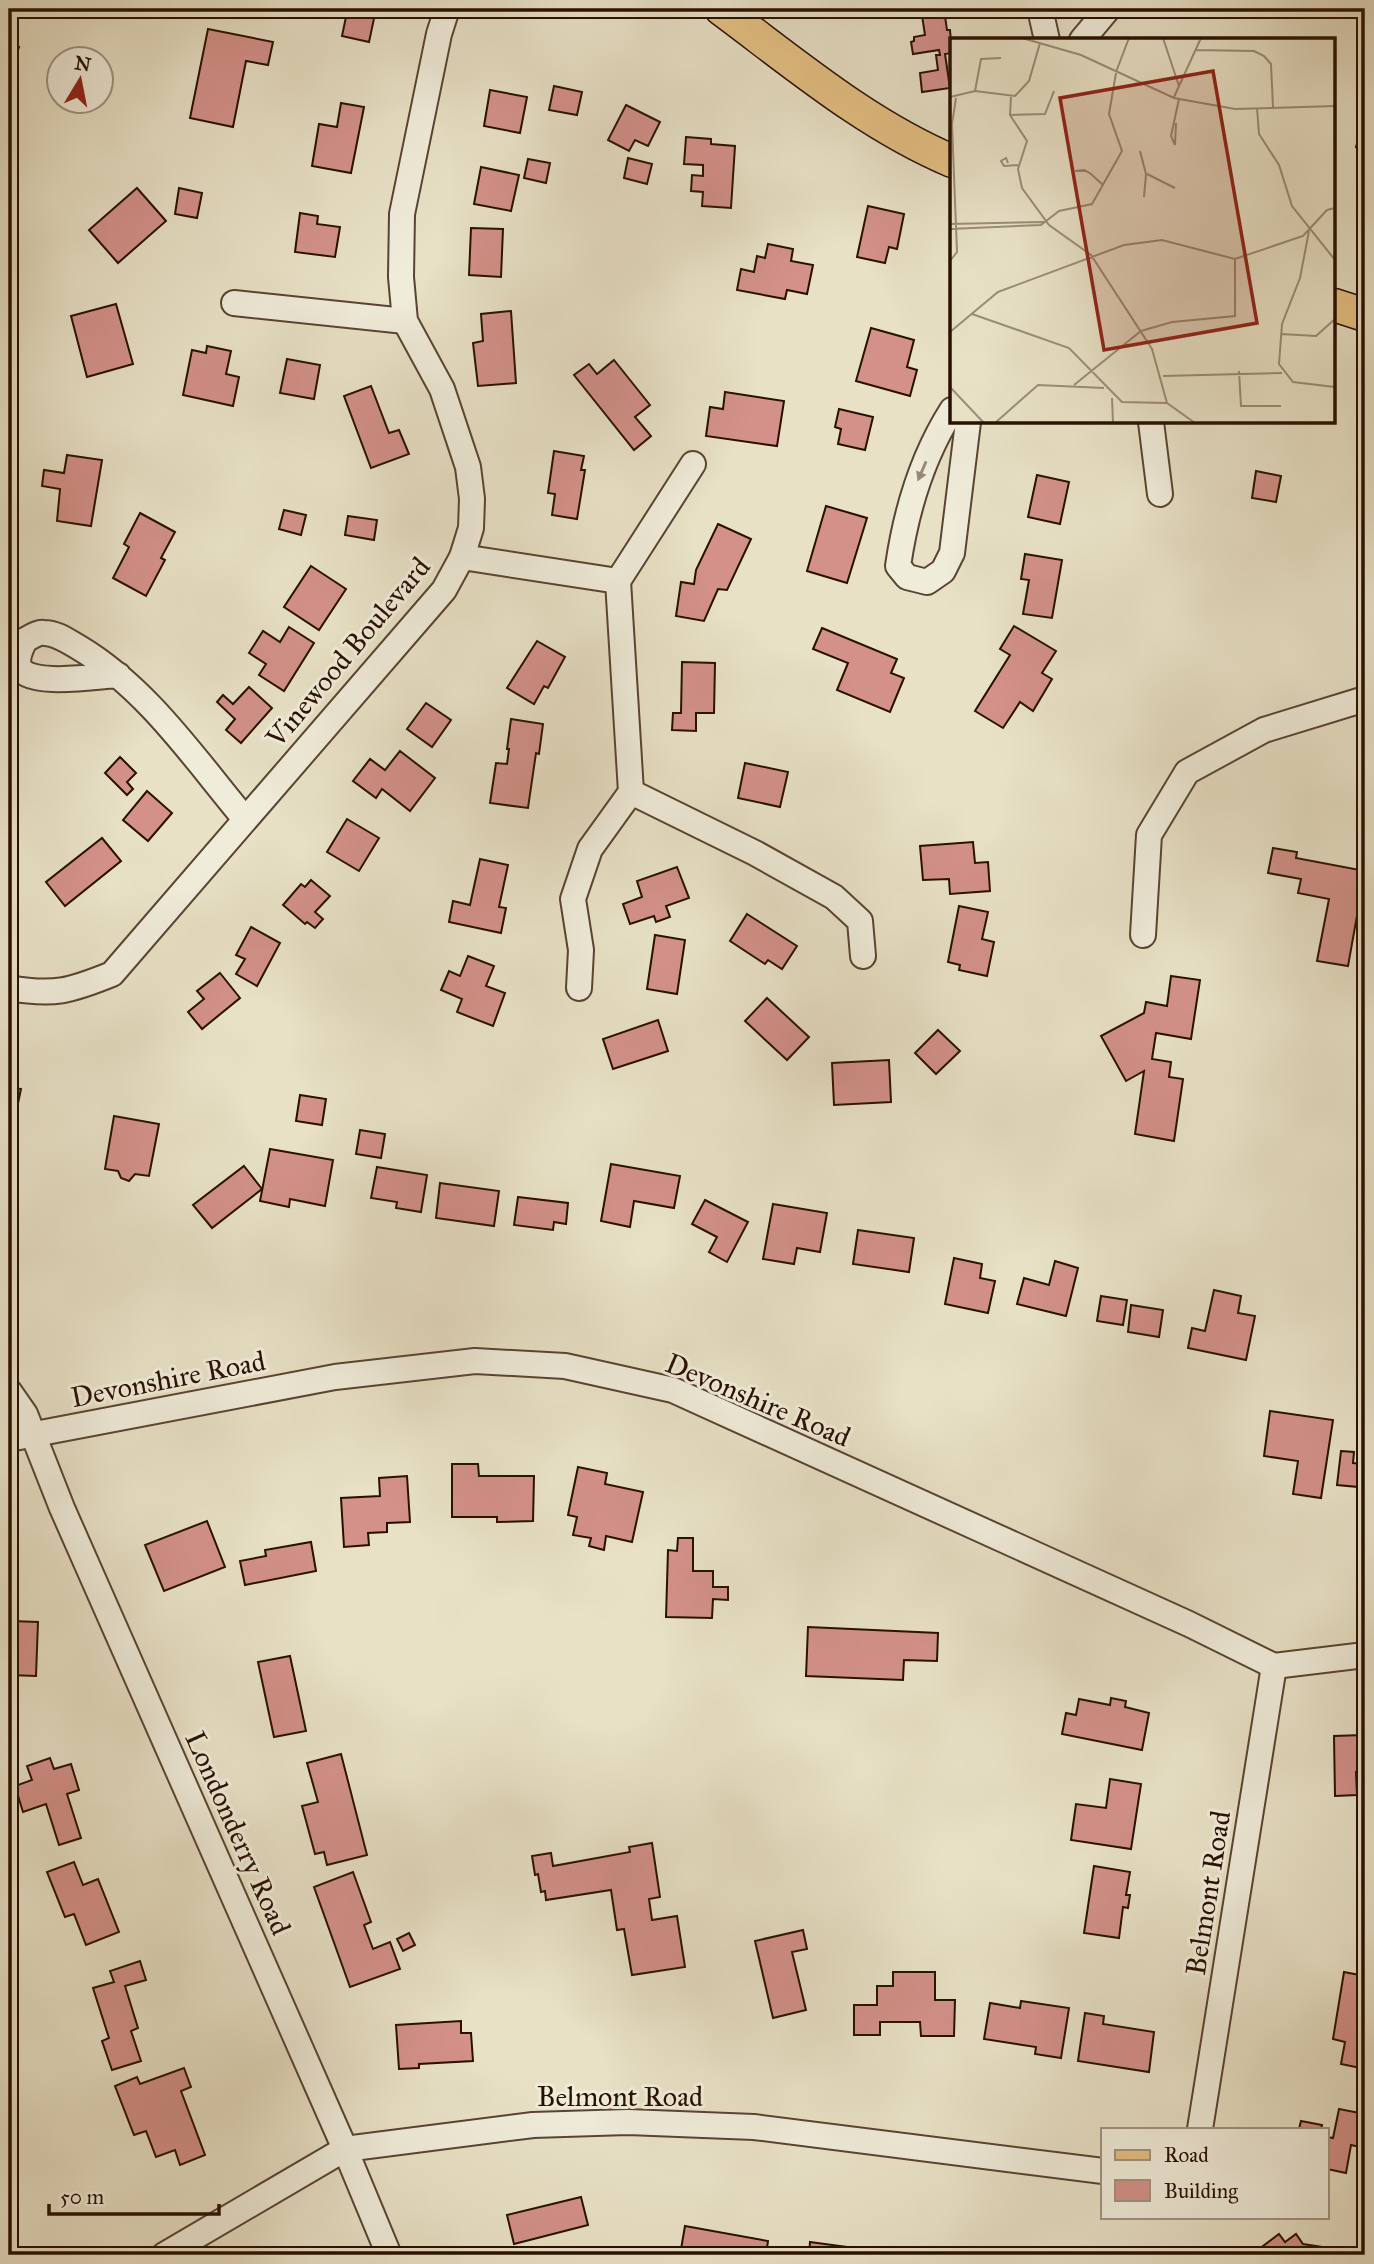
<svg xmlns="http://www.w3.org/2000/svg" width="1374" height="2264" font-family="'IM FELL Great Primer',serif">
	<rect width="100%" height="100%" fill="#e8e1c6"/>
	<filter id="stains"><feTurbulence type="fractalNoise" baseFrequency=".00286" numOctaves="4"/><feColorMatrix values="0 0 0 0 .2 0 0 0 0 .09 0 0 0 0 .02 0 0 0 .5 -.17"/></filter>
	<radialGradient id="worn" r=".72"><stop offset=".6" stop-color="#630" stop-opacity="0"/><stop offset="1" stop-color="#630" stop-opacity=".3"/></radialGradient>
	<!-- building -->
	<g fill="#d39189" stroke="#281000" stroke-width="2">
		<path d="M331 9H376L369 42 342 36 347 12Z"/>
		<path d="M921 9H947H944L947 30H950L952 53 945 54 950 88 922 92 920 73 938 70 936 55H940L939 50 913 54 911 42 914 41V37L925 35Z"/>
		<path d="M208 29 273 42 268 65 246 61 233 127 190 118Z"/>
		<path d="M9 44 19 47 9 77Z"/>
		<path d="M554 86 582 92 577 115 549 110Z"/>
		<path d="M490 90 527 97 520 133 484 126Z"/>
		<path d="M341 103 364 107 351 173 312 166 319 124 337 127Z"/>
		<path d="M626 105 660 122 648 146 635 140 629 151 608 140Z"/>
		<path d="M1362 126 1365 127V150L1356 147Z"/>
		<path d="M686 137 711 139V144L735 146 731 208 702 206 703 192 691 191 692 175 703 176V165L684 164Z"/>
		<path d="M628 158 652 164 647 184 624 178Z"/>
		<path d="M528 159 550 163 546 183 524 178Z"/>
		<path d="M1365 165V187L1359 186Z"/>
		<path d="M481 167 519 175 511 211 474 204Z"/>
		<path d="M137 188 166 221 118 263 89 230Z"/>
		<path d="M179 188 202 193 197 218 175 214Z"/>
		<path d="M868 206 904 214 897 249 889 247 885 263 857 257Z"/>
		<path d="M300 213 318 216 317 224 340 227 335 257 295 252Z"/>
		<path d="M471 228 503 229 501 277 469 275Z"/>
		<path d="M768 244 793 249 791 261 813 265 807 294 787 290 785 299 737 290 741 269 754 272 757 256 765 258Z"/>
		<path d="M116 304 133 364 87 377 71 316Z"/>
		<path d="M511 311 516 383 478 386 473 343 483 341 481 314Z"/>
		<path d="M871 328 914 340 907 367 917 370 910 396 856 381Z"/>
		<path d="M207 346 231 351 226 374 239 377 233 406 183 395 192 350 206 353Z"/>
		<path d="M287 359 320 365 314 399 280 393Z"/>
		<path d="M614 360 650 405 635 417 651 436 634 450 574 375 589 364 597 374Z"/>
		<path d="M371 386 389 433 399 430 409 454 371 468 344 396Z"/>
		<path d="M725 392 784 401 777 446 706 436 710 407 723 409Z"/>
		<path d="M839 409 873 417 865 450 838 444 841 429 835 427Z"/>
		<path d="M554 451 584 456 581 470H585L577 519 552 515 555 494 548 493Z"/>
		<path d="M67 455 102 460 91 526 57 521 60 489 42 486 44 470 64 473Z"/>
		<path d="M1256 471 1281 476 1276 502 1252 498Z"/>
		<path d="M1037 475 1069 482 1060 524 1028 517Z"/>
		<path d="M826 506 867 518 847 583 807 571Z"/>
		<path d="M284 510 306 515 301 535 279 529Z"/>
		<path d="M140 513 175 532 161 558 165 560 146 596 113 578 129 547 124 544Z"/>
		<path d="M348 516 377 520 374 540 345 535Z"/>
		<path d="M718 524 751 539 727 590 718 589 704 621 676 616 681 582 694 584 696 570Z"/>
		<path d="M1025 554 1062 560 1052 618 1023 614 1029 580 1021 579Z"/>
		<path d="M311 566 346 589 319 630 284 607Z"/>
		<path d="M1014 626 1056 651 1042 673 1052 679 1033 711 1020 702 1003 728 975 711 1010 655 1000 649Z"/>
		<path d="M289 627 314 643 284 691 259 675 266 664 249 653 263 631 280 642Z"/>
		<path d="M822 628 897 659 891 673 904 678 890 712 837 690 848 663 813 649Z"/>
		<path d="M537 641 565 657 548 688 544 686 534 704 507 688Z"/>
		<path d="M682 662 715 663 714 713H696V731L672 730 673 713H681Z"/>
		<path d="M249 687 272 708 241 743 226 730 235 719 217 702 223 695 233 704Z"/>
		<path d="M426 703 451 720 432 747 407 729Z"/>
		<path d="M511 719 543 724 539 754 536 753 528 808 490 803 496 763 507 764 509 749H507Z"/>
		<path d="M400 751 435 778 410 811 382 789 376 798 353 781 370 759 385 770Z"/>
		<path d="M120 757 136 773 127 782 133 789 127 795 105 773Z"/>
		<path d="M745 763 788 772 780 807 738 798Z"/>
		<path d="M147 791 172 813 148 841 123 820Z"/>
		<path d="M347 819 379 838 359 871 327 852Z"/>
		<path d="M102 838 121 861 65 906 46 882Z"/>
		<path d="M973 842 975 863 988 862 990 891 950 894 949 879 923 880 920 846Z"/>
		<path d="M1273 848 1297 852 1296 858 1365 871 1348 966 1317 961 1329 899 1298 893 1301 879 1268 873Z"/>
		<path d="M480 859 508 865 499 907 506 908 501 933 449 922 453 901 470 905Z"/>
		<path d="M677 867 689 898 666 906 670 917 656 922 654 916 630 924 623 904 642 897 637 881Z"/>
		<path d="M9 870H12L10 899H9Z"/>
		<path d="M311 880 330 896 315 912 323 919 315 928 307 922 305 924 283 905 301 884 305 887Z"/>
		<path d="M959 906 988 912 982 939 994 942 987 976 959 970 960 965 948 962Z"/>
		<path d="M747 914 797 946 782 969 768 960 765 964 730 941Z"/>
		<path d="M251 927 280 943 257 986 236 974 245 959 236 955Z"/>
		<path d="M655 935 685 940 677 994 647 989Z"/>
		<path d="M468 956 494 966 486 986 505 993 493 1026 457 1012 462 999 441 990 449 971 460 976Z"/>
		<path d="M220 973 240 998 202 1029 188 1012 204 999 197 991Z"/>
		<path d="M1171 976 1200 980 1191 1039 1156 1033 1152 1059 1171 1062 1169 1077 1183 1079 1174 1141 1135 1134 1144 1071 1126 1081 1101 1036 1144 1013 1146 1002 1167 1006Z"/>
		<path d="M767 998 809 1037 787 1060 745 1021Z"/>
		<path d="M658 1020 668 1051 613 1069 603 1039Z"/>
		<path d="M938 1030 960 1051 936 1074 915 1053Z"/>
		<path d="M889 1060 891 1102 834 1105 832 1063Z"/>
		<path d="M9 1087 21 1089 16 1113 9 1112Z"/>
		<path d="M300 1095 326 1099 322 1125 296 1121Z"/>
		<path d="M114 1116 159 1124 149 1176 135 1174 129 1181 121 1178 118 1171 105 1169Z"/>
		<path d="M360 1130 385 1134 381 1158 356 1154Z"/>
		<path d="M270 1149 333 1160 325 1206 290 1199 289 1207 260 1201Z"/>
		<path d="M611 1164 680 1176 674 1208 634 1201 630 1227 601 1221Z"/>
		<path d="M244 1166 262 1189 212 1228 193 1205Z"/>
		<path d="M377 1167 427 1175 421 1212 396 1208 397 1202 371 1198Z"/>
		<path d="M440 1183 499 1191 494 1226 436 1218Z"/>
		<path d="M518 1197 568 1203 566 1224 554 1222 553 1230 514 1225Z"/>
		<path d="M705 1200 748 1222 727 1262 709 1252 717 1237 692 1224Z"/>
		<path d="M773 1204 827 1213 820 1252 797 1248 794 1264 763 1259Z"/>
		<path d="M858 1230 914 1238 909 1272 853 1264Z"/>
		<path d="M954 1258 982 1264 980 1278 995 1281 988 1313 945 1304Z"/>
		<path d="M1055 1261 1078 1268 1066 1316 1017 1304 1024 1278 1049 1285Z"/>
		<path d="M1214 1290 1241 1296 1238 1313 1255 1316 1246 1360 1188 1348 1192 1328 1205 1331Z"/>
		<path d="M1101 1296 1127 1300 1123 1325 1097 1321Z"/>
		<path d="M1131 1305 1163 1310 1159 1337 1128 1332Z"/>
		<path d="M1270 1411 1333 1420 1321 1498 1293 1494 1298 1461 1264 1456Z"/>
		<path d="M1341 1451 1354 1452 1353 1463 1365 1464V1497H1357L1358 1487 1337 1485Z"/>
		<path d="M452 1464H478L479 1476H534L533 1521 497 1522V1517H452Z"/>
		<path d="M578 1467 607 1473 605 1484 643 1492 632 1542 606 1536 604 1550 589 1546 591 1538 573 1535 577 1517 568 1515Z"/>
		<path d="M407 1476 410 1522 387 1523V1532L368 1533 369 1545 344 1547 341 1498 380 1496 379 1478Z"/>
		<path d="M207 1521 225 1567 164 1591 145 1545Z"/>
		<path d="M678 1538H693V1571H713V1587H728V1600L713 1599 712 1618 666 1617 668 1550 677 1551Z"/>
		<path d="M311 1542 316 1571 245 1585 240 1561 266 1556 265 1550Z"/>
		<path d="M11 1621 38 1622 36 1676 9 1675V1634H11Z"/>
		<path d="M808 1627 938 1633 937 1661 904 1660 903 1680 806 1676Z"/>
		<path d="M290 1656 306 1731 274 1737 258 1662Z"/>
		<path d="M1111 1698 1126 1701 1125 1707 1149 1713 1142 1750 1062 1734 1066 1713 1076 1715 1079 1699 1110 1705Z"/>
		<path d="M1363 1725H1365V1772H1356L1357 1795 1335 1796 1334 1736 1363 1735Z"/>
		<path d="M341 1754 367 1855 327 1865 324 1852 315 1854 302 1806 318 1802 307 1763Z"/>
		<path d="M50 1758 54 1769 71 1764 79 1790 67 1794 81 1838 59 1845 46 1804 23 1812 15 1786 32 1780 27 1766Z"/>
		<path d="M1110 1779 1141 1784 1131 1849 1071 1840 1076 1804 1106 1808Z"/>
		<path d="M652 1843 660 1897 649 1899 652 1920 677 1916 685 1967 632 1975 624 1929 617 1930 611 1890 546 1900 545 1891 541 1892 538 1874 535 1875 532 1856 551 1853 553 1866 630 1852 629 1847Z"/>
		<path d="M74 1862 83 1885 98 1879 119 1932 86 1945 74 1914 65 1917 47 1872Z"/>
		<path d="M1094 1866 1130 1872 1126 1895H1130L1128 1908 1123 1907 1119 1938 1084 1933Z"/>
		<path d="M353 1872 371 1922 364 1925 373 1949 390 1942 400 1969 350 1987 314 1887Z"/>
		<path d="M1362 1909 1365 1910V1926L1359 1925Z"/>
		<path d="M803 1930 807 1949 792 1952 806 2010 773 2018 755 1941Z"/>
		<path d="M409 1933 415 1945 403 1951 397 1939Z"/>
		<path d="M140 1961 146 1980 125 1986 138 2028 131 2031 141 2061 112 2070 102 2041 109 2038 93 1988 114 1982 110 1971Z"/>
		<path d="M893 1972H935V2000H955L954 2036H921L920 2022H880V2035H854V2005H877V1986H893Z"/>
		<path d="M1344 1972 1365 1976V2069L1341 2064 1345 2042 1333 2039Z"/>
		<path d="M1021 2001 1069 2008 1061 2058 1035 2054 1036 2047 984 2039 990 2003 1020 2008Z"/>
		<path d="M1085 2013 1104 2016 1103 2024 1154 2032 1149 2072 1078 2061Z"/>
		<path d="M461 2021V2033H471L473 2061 419 2064V2068L399 2069 396 2025Z"/>
		<path d="M184 2068 191 2087 181 2091 205 2155 180 2165 175 2150 156 2157 146 2131 134 2135 115 2086 137 2077 140 2084Z"/>
		<path d="M1339 2109 1365 2114 1364 2148 1351 2145 1346 2173 1327 2169V2137L1333 2138Z"/>
		<path d="M1301 2121 1322 2125 1321 2129H1299Z"/>
		<path d="M581 2197 588 2225 514 2244 507 2215Z"/>
		<path d="M685 2226 768 2241 766 2255H680Z"/>
		<path d="M1279 2234 1285 2242 1296 2234 1303 2244 1349 2251 1348 2255H1251Z"/>
		<path d="M810 2242 885 2252 884 2255H809Z"/>
	</g>
	<g fill="none" stroke-linecap="round" stroke-linejoin="round">
		<!-- minor casing -->
		<g stroke="#584432" stroke-width="28">
			<g id="minor">
				<path d="M1040 9 1047 40"/>
				<path d="M1082 40 1108 9"/>
				<path d="M234 303 405 321"/>
				<path d="M952 410C922 457 906 511 898 566L907 577 927 582 943 571 952 553 968 422"/>
				<path d="M1151 422 1160 494"/>
				<path d="M462 557 618 581"/>
				<path d="M618 581 693 464"/>
				<path d="M118 675C98 676 26 688 19 666 16 657 21 649 25 640 31 637 38 632 44 633 57 633 67 641 78 647 147 688 194 758 245 819"/>
				<path d="M631 792 755 853 834 897 860 921 863 956"/>
				<path d="M1143 935 1149 835 1187 772 1264 730 1365 699"/>
				<path d="M9 988C54 996 70 991 112 974L444 590 462 557 471 528 472 499 468 467 442 389 405 321 401 277 402 214 439 34 447 9"/>
				<path d="M579 988 581 950 573 899 590 849 631 792 618 581"/>
				<path d="M9 1391 25 1414 62 1508 345 2149 389 2255"/>
				<path d="M9 1439 335 1377 475 1361 565 1366 673 1390 1189 1624 1274 1666 1365 1655"/>
				<path d="M1200 2129 1274 1666"/>
				<path d="M164 2255 345 2149 533 2125 628 2122 754 2127 1103 2171"/>
			</g>
		</g>
		<!-- major casing -->
		<g stroke="#281000" stroke-width="35">
			<g id="major">
				<path d="M721 9C795 64 867 125 952 161"/>
				<path d="M1334 305 1365 315"/>
			</g>
		</g>
		<!-- minor -->
		<use href="#minor" stroke="#f0ecda" stroke-width="24"/>
		<!-- major -->
		<use href="#major" stroke="#e4c083" stroke-width="32"/>
	</g>
	<!-- one-way arrows -->
	<defs><path id="oneway-solid" d="M-6-.8H1V-3.2L6.5 0L1 3.2V.8H-6Z" transform="scale(1.75)"/></defs>
	<use fill="#968978" href="#oneway-solid" transform="translate(922 471) rotate(113)"/>
	<g text-anchor="middle" dominant-baseline="central" stroke-width="6" stroke-linejoin="round" paint-order="stroke">
		<!-- street labels -->
		<g font-size="28" fill="#281000" stroke="#f0ecda">
			<text transform="translate(348 652) rotate(-50)">Vinewood Boulevard</text>
			<text transform="translate(168 1379) rotate(-11)">Devonshire Road</text>
			<text transform="translate(758 1400) rotate(23)">Devonshire Road</text>
			<text transform="translate(238 1833) rotate(66)">Londonderry Road</text>
			<text transform="translate(1208 1893) rotate(-81)">Belmont Road</text>
			<text x="620" y="2096">Belmont Road</text>
		</g>
	</g>
	<!-- overview -->
	<g transform="translate(950 38)">
		<rect width="385" height="385" fill="#e8e1c6"/>
		<path fill="none" stroke="#9b8d77" stroke-width="2" d="M72 0 131 17 224 60 285 71 385 68M213 0 229 48M245 12 304 13 314 18 321 26 323 69M166 34 179 0M25 53 31 21 51 20M0 59 25 53 65 58 79 43 90 5M61 59 60 77 77 103 68 131 72 150 99 187 141 217 202 311 217 365M224 59 251 0M307 70 309 96 329 127 342 168 385 222M60 77 95 76 104 53M225 107 221 98 229 61M225 107 226 85M190 113 196 136 194 159M58 125 56 120 51 123 54 128 69 127M136 133H125L134 132 136 133 141 136 153 147M197 136 225 150M0 186 94 184M0 191 91 187 109 173 142 166 172 113 159 76 166 35M359 193 350 240 332 286 329 326 343 344 385 349M0 223 7 214 2 86 6 60M22 276 119 310 172 364 217 365 245 385M0 294 48 254 174 207 212 202 285 221 353 198 377 172 385 170M331 296 366 298 385 281M289 333 291 368H331M213 338 332 335M124 347 191 293 222 284 285 278V221M0 349 34 385M162 360 163 385M45 385 88 347 154 350"/>
		<path fill="#8f2418" fill-opacity="0.15" stroke="#8f2418" stroke-width="3.5" d="M263 33 307 285 154 312 110 60Z"/>
		<rect width="385" height="385" fill="none" stroke="#281000" stroke-width="3.5"/>
	</g>
	<!-- margin -->
	<rect width="1374" height="2264" fill="none" stroke="#e8e1c6" stroke-width="35"/>
	<rect x="10" y="10" width="1353" height="2243" fill="none" stroke="#281000" stroke-width="3.5"/>
	<rect x="18" y="18" width="1339" height="2229" fill="none" stroke="#281000" stroke-width="2"/>
	<!-- legend -->
	<rect x="1101" y="2128" width="228" height="91" fill="#f0ecda" stroke="#a09483" stroke-width="2"/>
	<rect x="1115" y="2150" width="35" height="10" fill="#e4c083" stroke="#a09483" stroke-width="2"/>
	<text x="1164" y="2162" font-size="21" fill="#281000">Road</text>
	<rect x="1115" y="2180" width="35" height="21" fill="#d39189" stroke="#a09483" stroke-width="2"/>
	<text x="1164" y="2198" font-size="21" fill="#281000">Building</text>
	<!-- north arrow -->
	<g transform="translate(80 80) rotate(10)"><circle r="33" fill="#f0ecda" stroke="#a09483" stroke-width="2"/>
	<path d="M0-5L12 26L0 18L-12 26Z" fill="#8f2418"/>
	<text y="-10" font-size="19" font-weight="bold" text-anchor="middle" fill="#281000">N</text>
	</g>
	<!-- scale -->
	<path d="M49 2204v10h170v-10" fill="none" stroke="#281000" stroke-width="3.5"/>
	<text x="60" y="2204" font-size="21" fill="#281000" stroke="#f0ecda" stroke-width="5" paint-order="stroke">50 m</text>
	<rect width="100%" height="100%" filter="url(#stains)"/>
	<rect width="100%" height="100%" fill="url(#worn)"/>
</svg>
